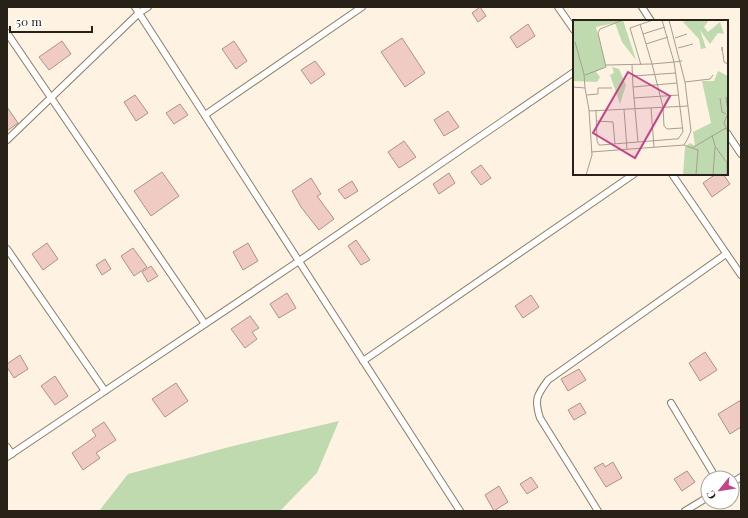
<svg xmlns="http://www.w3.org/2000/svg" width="748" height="518" font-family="'Playfair Display',serif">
	<rect width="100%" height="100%" fill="#fef2e2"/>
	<!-- green -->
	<path fill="#c0dab0" d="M339 421 317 473 280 511H99L128 474 233 446Z"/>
	<!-- building -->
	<g fill="#efcbc4" stroke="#b19089">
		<path d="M480 7 486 16 478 22 472 13Z"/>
		<path d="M528 24 535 36 517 48 510 37Z"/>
		<path d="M402 38 425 73 405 87 381 52Z"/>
		<path d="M62 41 71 54 49 70 39 57Z"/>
		<path d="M234 41 247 61 236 69 222 49Z"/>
		<path d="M315 61 325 74 311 84 301 70Z"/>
		<path d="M135 95 148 113 136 121 124 102Z"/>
		<path d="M180 104 188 115 174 124 166 113Z"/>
		<path d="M7 107 18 123 7 131Z"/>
		<path d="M448 111 459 127 444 136 434 120Z"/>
		<path d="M404 141 416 157 399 168 388 152Z"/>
		<path d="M481 165 491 178 481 185 471 172Z"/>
		<path d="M162 172 179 196 151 216 134 191Z"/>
		<path d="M449 173 455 183 439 194 433 184Z"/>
		<path d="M716 174H723L730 184 712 197 703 183Z"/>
		<path d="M311 178 321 194 317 196 334 219 319 230 301 207 292 191Z"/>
		<path d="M352 181 358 191 345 199 338 190Z"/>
		<path d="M356 240 370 260 361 265 348 246Z"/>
		<path d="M47 243 58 259 43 270 32 254Z"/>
		<path d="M248 243 258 261 243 270 233 252Z"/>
		<path d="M133 248 147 267 134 276 121 256Z"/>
		<path d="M105 259 111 269 102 275 96 265Z"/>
		<path d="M151 266 158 276 148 282 142 272Z"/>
		<path d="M287 293 296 308 279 318 270 304Z"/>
		<path d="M531 295 539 307 523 318 515 306Z"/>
		<path d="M250 316 259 328 252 332 257 339 245 348 231 329Z"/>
		<path d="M705 352 717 370 700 381 689 363Z"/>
		<path d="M20 355 28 369 14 378 7 367V364Z"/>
		<path d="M579 369 586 380 568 391 561 379Z"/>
		<path d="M55 376 68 396 55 405 41 386Z"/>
		<path d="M176 383 188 401 165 417 152 399Z"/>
		<path d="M741 400V427L730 434 718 414Z"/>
		<path d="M580 403 586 413 574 420 568 410Z"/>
		<path d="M104 422 116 440 96 453 100 458 83 470 72 453 96 436 92 430Z"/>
		<path d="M613 462 622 478 606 487 594 468 603 463 605 467Z"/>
		<path d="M687 471 695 482 682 491 674 479Z"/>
		<path d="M531 477 538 487 527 494 520 484Z"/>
		<path d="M499 486 508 502 494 511 485 495Z"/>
	</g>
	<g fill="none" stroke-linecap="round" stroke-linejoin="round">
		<!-- service casing -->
		<g stroke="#8e7b63" stroke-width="8">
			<g id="service">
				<path d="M135 7 460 511"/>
				<path d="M558 7 574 30"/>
				<path d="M642 7 651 21"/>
				<path d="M7 33 205 324"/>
				<path d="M205 115 362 7"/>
				<path d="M727 133 741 154"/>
				<path d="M7 140 139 13 148 7"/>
				<path d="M672 174 741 275"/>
				<path d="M7 249 105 391 299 261 574 72"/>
				<path d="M363 361 634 174"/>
				<path d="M671 403 716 478"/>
				<path d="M7 447 12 454"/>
				<path d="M7 457 105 391"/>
				<path d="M732 483 741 477"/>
				<path d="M598 511 540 418C534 399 537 395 548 380L726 254"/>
				<path d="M685 511 708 497"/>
			</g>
		</g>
		<!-- service -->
		<use href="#service" stroke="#fff" stroke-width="6"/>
	</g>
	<!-- overview -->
	<g transform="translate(573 20)">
		<rect width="155" height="155" fill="#fef2e2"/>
		<path d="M2 0H50L63 40 49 22 42 3 23 7 33 46 23 52 27 57 24 62 0 61V2ZM115 0H136L131 7 135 12 147 2 151 14 145 13 137 24 127 10 133 28 128 29 126 19 110 2ZM39 47 46 49 53 65 47 84 37 55 41 53ZM145 51 155 56V155H110L112 127 117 123 122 126 120 112 138 103 129 61H141Z" fill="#c0dab0"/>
		<path fill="none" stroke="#a89e91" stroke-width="1" d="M89 0 101 42 109 41M67 4 79 44 101 42 104 63M70 14 92 7M102 18 114 14M2 22 11 54 12 68M73 24 95 17M105 28 120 24M149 31V27L151 42 155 44M33 45 79 44 90 87 91 106 94 109 109 108M59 45 60 67M68 45 57 8 80 0M12 55 33 47 25 13 27 9 50 0M60 56 103 53M112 62 137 59 140 55M0 67 12 68 16 90 19 135 13 155M14 75 25 74V68H39M153 77 155 92M61 78 106 75M147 78 149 92 153 94M78 88 81 127M51 89 54 129M23 90 24 121 26 125H28L102 119H105L110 112 104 63 60 67 65 122M16 91 115 86M155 93 151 103 155 112M23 101 40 102 42 124M139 115 142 126 154 143V155M111 125 125 130 123 155M119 128 153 108M18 132 111 125 114 120 118 111 112 62 96 0M140 155 142 127"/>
		<path fill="#c4438b" fill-opacity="0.15" stroke="#c4438b" stroke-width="2" d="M55 52 97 76 62 138 20 113Z"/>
		<rect width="155" height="155" fill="none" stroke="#282117" stroke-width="2"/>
	</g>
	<!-- border -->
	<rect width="748" height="518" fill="none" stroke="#282117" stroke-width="16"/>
	<!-- north arrow -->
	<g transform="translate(720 490) rotate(240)"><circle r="19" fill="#ffffff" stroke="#a9a6a2"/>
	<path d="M0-3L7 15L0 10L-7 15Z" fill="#c4438b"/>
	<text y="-6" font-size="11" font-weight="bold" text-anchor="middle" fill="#282117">С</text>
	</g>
	<!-- scale -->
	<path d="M10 26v6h82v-6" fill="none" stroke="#282117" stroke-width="2"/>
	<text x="16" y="26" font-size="12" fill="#282117" stroke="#ffffff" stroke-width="3" paint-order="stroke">50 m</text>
</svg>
